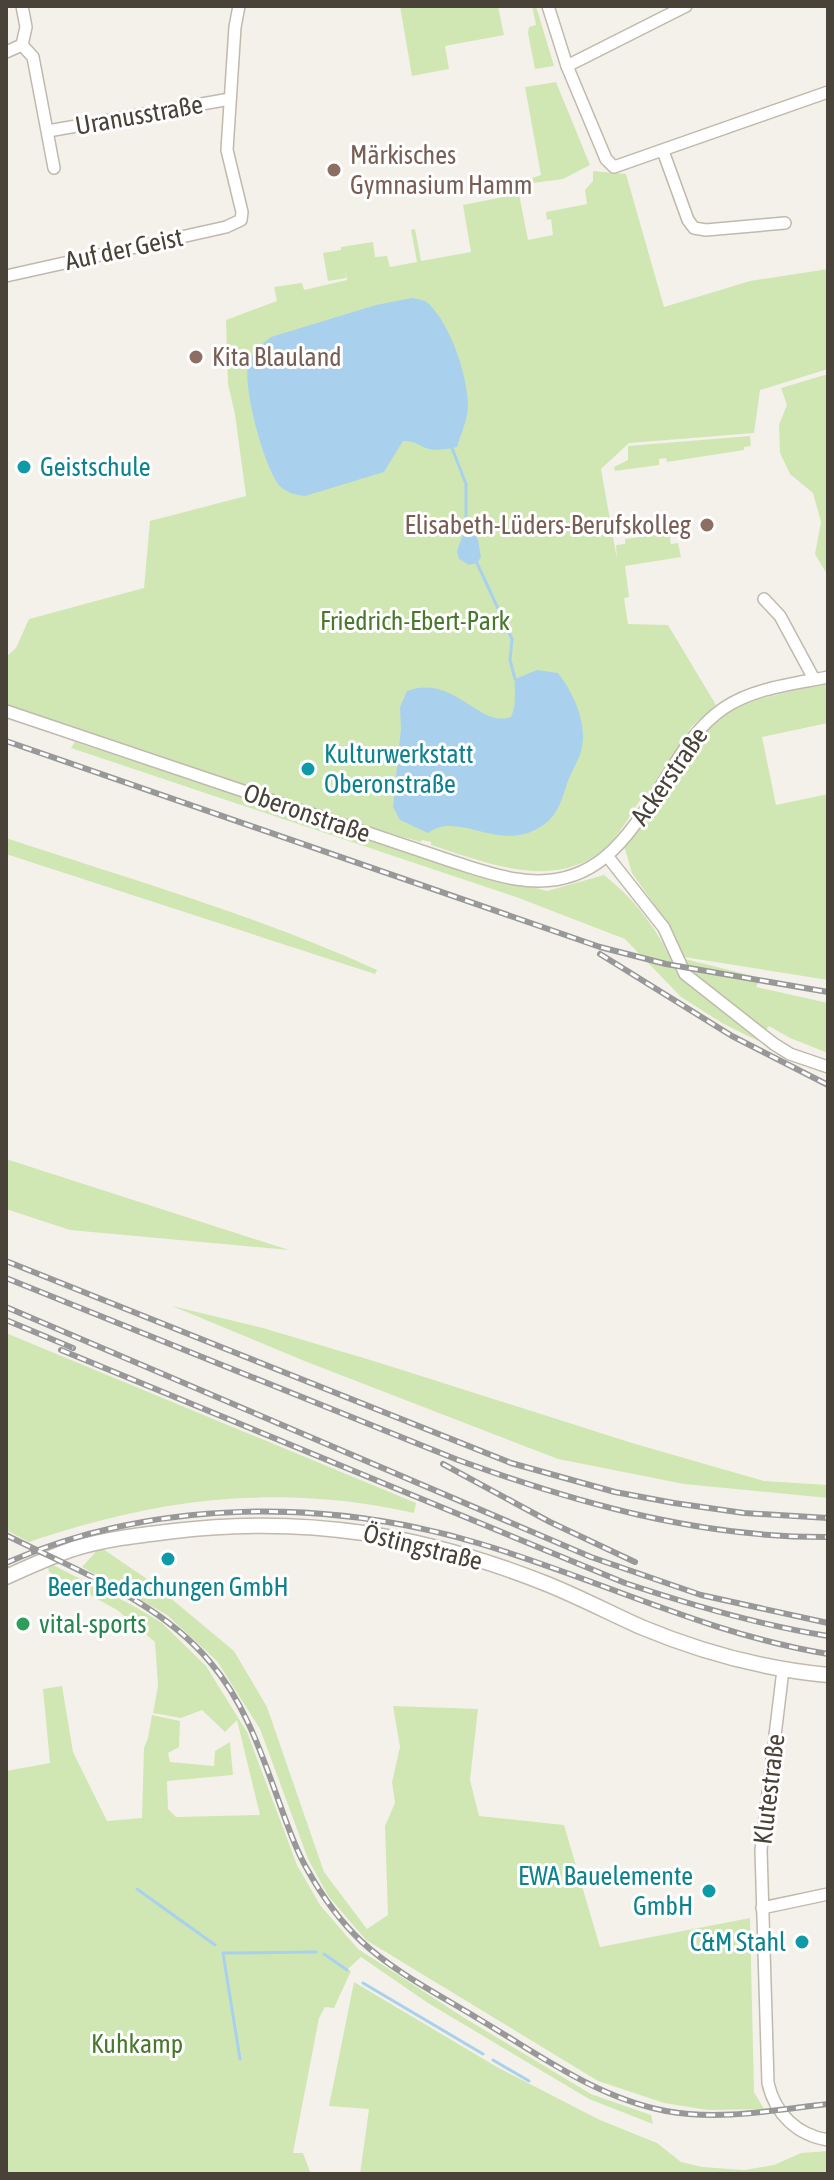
<svg xmlns="http://www.w3.org/2000/svg" width="834" height="2180" font-family="'Asap Condensed',sans-serif">
	<rect width="100%" height="100%" fill="#f4f1ea"/>
	<!-- green -->
	<g fill="#d0e7b4">
		<path d="M400 6H498L504 35 445 46 449 69 412 76Z"/>
		<path d="M532 6H536L554 66 535 69 528 33 529 27 536 25Z"/>
		<path d="M556 82 590 165 563 179 533 183 532 178 541 175 525 87Z"/>
		<path d="M593 171 626 174 664 307 750 281 828 269V369L760 390 754 433 629 443 601 469 617 559 616 545 625 544V539L669 533 671 544 678 543 681 557 625 566 629 597 624 598 628 624 668 625 716 705 692 726 642 801 641 799C630 814 623 830 609 844 560 894 487 863 431 845V842L422 840 421 842 221 787 6 705V657L16 648 29 619 144 588 150 521 246 496 235 414 228 384 226 320 277 301 274 287 302 283 304 290 347 280 345 268 346 278 328 281 323 253 341 250V247L373 242 375 257 387 256 390 267 417 262 411 230 415 229 421 261 471 252 463 205 519 194 528 240 553 235 551 219 547 220 546 212 587 204 585 190 593 181Z"/>
		<path d="M828 374V576L815 554 821 522 813 493 790 474 780 453 779 425 787 405 781 388Z"/>
		<path d="M750 436 751 446 744 447V450L667 462 666 458 659 459V465L615 471 614 467 628 460V446Z"/>
		<path d="M828 682V723L762 737 776 805 828 794V980L684 957 674 933 632 873 623 842 690 740 724 708Z"/>
		<path d="M75 742 489 875 547 891 604 875C632 897 653 923 669 955L761 978 756 987 828 1003V1053L790 1038 769 1026 758 1041 722 1023 681 997 625 939 516 897 71 748Z"/>
		<path d="M6 838C130 879 258 916 377 970L375 974 6 854Z"/>
		<path d="M6 1159 289 1250 70 1230 6 1209Z"/>
		<path d="M172 1306 263 1328 377 1362 632 1443 764 1481 828 1485V1498L684 1484 558 1459 307 1362Z"/>
		<path d="M6 1333 416 1503 414 1513C279 1483 159 1498 29 1542L6 1530Z"/>
		<path d="M100 1547 150 1581 234 1651 267 1707 324 1872 367 1929 388 1915 385 1826 395 1803 392 1782 400 1747 393 1706 478 1709 470 1780 479 1816 564 1825 600 1947 750 1918 754 2092 764 2109 708 2110 664 2103 598 2081 366 1940 329 1897 308 1859 260 1729 217 1661 167 1615 82 1567Z"/>
		<path d="M47 1562 132 1605 162 1623 206 1666 247 1732 297 1865 320 1905 358 1949 463 2017 591 2094 651 2115 653 2124 589 2099 428 2003 361 1957 348 1969 351 1971 334 2008 325 2007 319 2018 293 2153H303L311 2174H6V1771L50 1763 43 1689 62 1686 73 1752 107 1821 142 1818 144 1748 148 1738 152 1715 180 1721 179 1747 168 1753 170 1762 214 1766 215 1751 230 1742 233 1775 167 1781 168 1809 176 1817 260 1815 237 1720 225 1732 202 1710 181 1718 153 1713 158 1686 155 1642 117 1610 49 1572Z"/>
		<path d="M354 1982 497 2067 600 2120 657 2143 681 2162 702 2167 744 2170 774 2165 801 2153 828 2151V2174H360L369 2109 329 2106Z"/>
	</g>
	<!-- water -->
	<g fill="#a9d1ee">
		<path d="M412 298C418 299 425 300 429 304 451 326 467 374 468 404 468 420 461 433 457 447 448 449 438 451 429 449 419 446 414 440 403 441L384 472 305 496C296 495 288 493 281 487 265 472 243 389 248 366 250 353 261 345 271 337L376 305Z"/>
		<path d="M466 525 472 527 478 540 481 557 477 563 469 565 459 559 457 551Z"/>
		<path d="M537 670 558 673C573 692 587 722 582 747 580 759 572 770 568 781 560 804 558 818 535 830 495 850 458 811 428 833L400 820 393 807 401 728 400 707 407 691C454 673 480 729 511 717 517 703 514 694 515 679Z"/>
	</g>
	<g fill="none" stroke-linecap="round" stroke-linejoin="round">
		<!-- stream -->
		<g stroke="#a9d1ee" stroke-width="3">
			<path d="M452 448 466 484V525"/>
			<path d="M477 563 512 639 510 660 515 679"/>
			<path d="M137 1889 215 1945"/>
			<path d="M324 1954 347 1970"/>
			<path d="M363 1983 483 2054"/>
			<path d="M240 2059 223 1953 316 1952"/>
			<path d="M493 2060 529 2081"/>
		</g>
		<!-- minor casing -->
		<g stroke="#c0b9ad" stroke-width="14">
			<g id="minor">
				<path d="M22 6 26 27 22 45 33 57 54 168"/>
				<path d="M548 6 567 66 606 159 614 167 828 92"/>
				<path d="M6 52 22 45"/>
				<path d="M567 66 686 6"/>
				<path d="M48 131 230 99"/>
				<path d="M663 151 688 220 694 228 706 230 785 223"/>
				<path d="M6 276 226 227 241 220 242 212 227 150 235 27 239 6"/>
				<path d="M764 599 780 616 814 679"/>
				<path d="M6 711 457 863C476 869 496 876 516 879 599 893 631 832 669 773 684 749 699 725 724 708 754 688 793 684 828 677"/>
				<path d="M608 857 664 928 685 974 774 1044 790 1054 828 1067"/>
				<path d="M783 1670 761 1850 768 2083C775 2114 797 2135 828 2140"/>
				<path d="M762 1908 828 1894"/>
			</g>
		</g>
		<!-- tertiary casing -->
		<g stroke="#c0b9ad" stroke-width="17">
			<path id="tertiary" d="M6 1577C28 1567 50 1557 73 1549 105 1539 140 1535 174 1531 307 1515 424 1535 547 1584 579 1597 610 1613 641 1627 701 1652 763 1669 828 1675"/>
		</g>
		<!-- minor -->
		<use href="#minor" stroke="#fff" stroke-width="11"/>
		<!-- tertiary -->
		<use href="#tertiary" stroke="#fff" stroke-width="14"/>
		<!-- rail casing -->
		<g stroke="#989898" stroke-width="6">
			<g id="rail">
				<path d="M6 741 600 947 666 964 828 992"/>
				<path d="M600 954 732 1036 828 1085"/>
				<path d="M6 1261 511 1463 615 1492 674 1503 744 1513 828 1518"/>
				<path d="M6 1278 458 1460C577 1503 700 1538 828 1537"/>
				<path d="M6 1307 591 1557 701 1595 828 1623"/>
				<path d="M6 1320 73 1348"/>
				<path d="M61 1350 625 1583C691 1605 759 1625 828 1636"/>
				<path d="M443 1464 550 1522 635 1562"/>
				<path d="M6 1535C77 1571 158 1600 210 1662 247 1705 264 1761 283 1813 290 1832 297 1852 307 1869 322 1896 339 1920 361 1941 394 1972 438 1994 477 2018 537 2053 596 2098 666 2111 720 2121 774 2110 828 2104"/>
				<path d="M6 1563C154 1498 329 1498 481 1544 598 1579 707 1634 828 1654"/>
			</g>
		</g>
		<!-- rail -->
		<use href="#rail" stroke="#fff" stroke-width="3" stroke-dasharray="9" stroke-linecap="butt"/>
	</g>
	<!-- markers -->
	<g fill="#8d6e63" stroke="#fff" stroke-width="3">
		<circle cx="334" cy="170" r="8"/>
		<circle cx="196" cy="357" r="8"/>
		<circle cx="707" cy="525" r="8"/>
	</g>
	<g fill="#0f9aa8" stroke="#fff" stroke-width="3">
		<circle cx="24" cy="467" r="8"/>
		<circle cx="308" cy="769" r="8"/>
		<circle cx="168" cy="1559" r="8"/>
		<circle cx="709" cy="1891" r="8"/>
		<circle cx="802" cy="1942" r="8"/>
	</g>
	<circle fill="#2e9e5b" stroke="#fff" stroke-width="3" cx="23" cy="1624" r="8"/>
	<g text-anchor="middle" dominant-baseline="central" stroke-width="6" stroke-linejoin="round" paint-order="stroke">
		<!-- street labels -->
		<g font-size="26" fill="#484238" stroke="#fff">
			<text transform="translate(139 115) rotate(-10)">Uranusstraße</text>
			<text transform="translate(124 249) rotate(-12)">Auf der Geist</text>
			<text transform="translate(669 776) rotate(-55)">Ackerstraße</text>
			<text transform="translate(307 813) rotate(19)">Oberonstraße</text>
			<text transform="translate(423 1547) rotate(14)">Östingstraße</text>
			<text transform="translate(769 1789) rotate(-83)">Klutestraße</text>
		</g>
		<!-- education labels -->
		<g font-size="26" fill="#785e54" stroke="#fff" text-anchor="start">
			<text x="350" y="155">Märkisches<tspan x="350" dy="30">Gymnasium Hamm</tspan></text>
			<text x="212" y="357">Kita Blauland</text>
			<text x="691" y="525" text-anchor="end">Elisabeth-Lüders-Berufskolleg</text>
		</g>
		<!-- culture labels -->
		<g font-size="26" fill="#0d838f" stroke="#fff" text-anchor="start">
			<text x="40" y="467">Geistschule</text>
			<text x="324" y="754">Kulturwerkstatt<tspan x="324" dy="30">Oberonstraße</tspan></text>
			<text x="168" y="1587" text-anchor="middle">Beer Bedachungen GmbH</text>
			<text x="693" y="1876" text-anchor="end">EWA Bauelemente<tspan x="693" dy="30">GmbH</tspan></text>
			<text x="786" y="1942" text-anchor="end">C&amp;M Stahl</text>
		</g>
		<!-- park labels -->
		<g font-size="26" fill="#49782d" stroke="#fff">
			<text x="415" y="621">Friedrich-Ebert-Park</text>
			<text x="137" y="2044">Kuhkamp</text>
		</g>
		<!-- leisure labels -->
		<g font-size="26" fill="#27864d" stroke="#fff" text-anchor="start">
			<text x="39" y="1624">vital-sports</text>
		</g>
	</g>
	<!-- border -->
	<rect width="834" height="2180" fill="none" stroke="#484238" stroke-width="16"/>
</svg>
